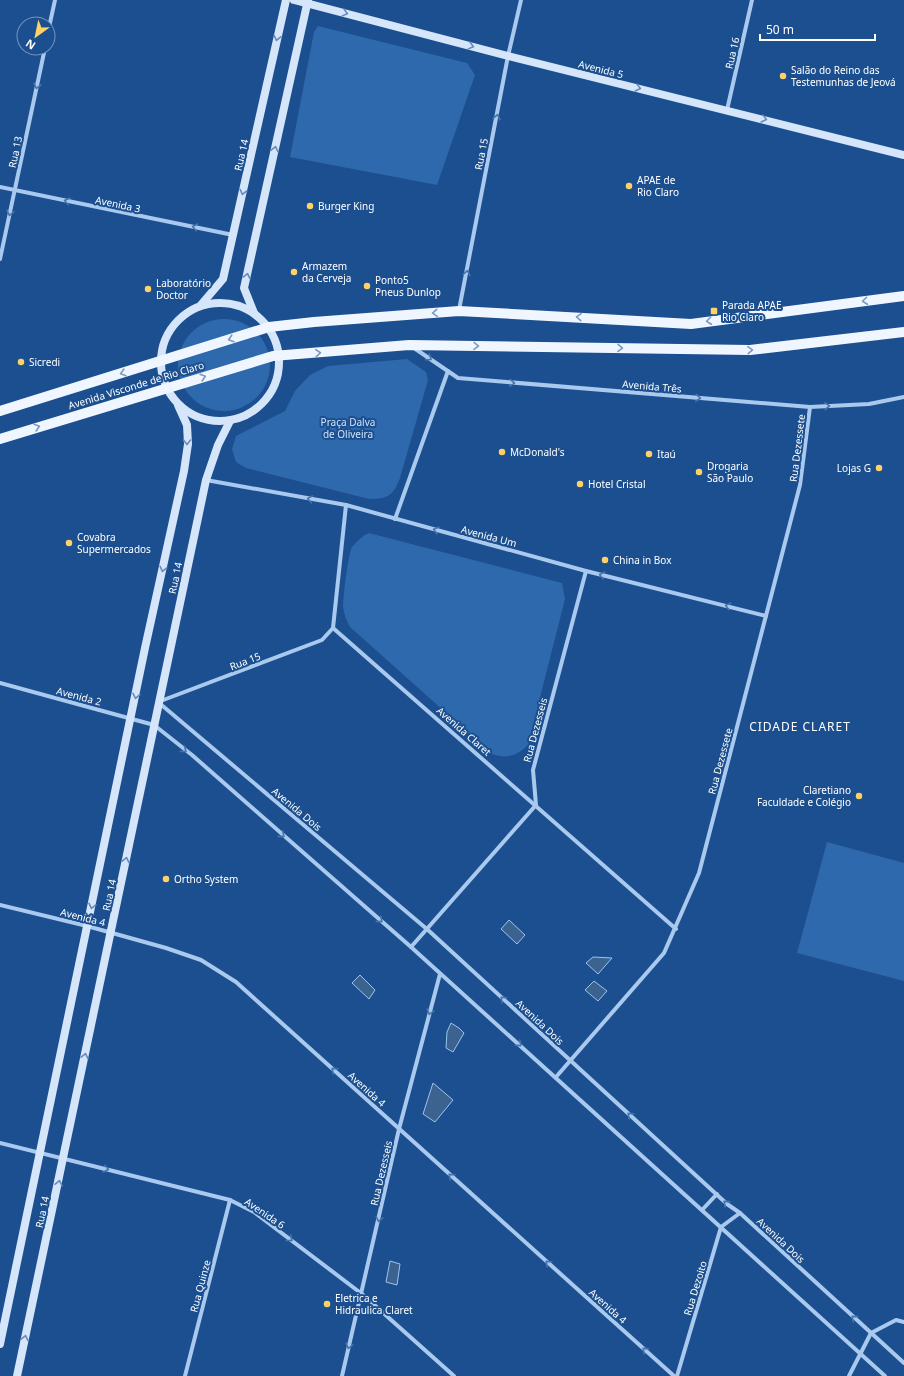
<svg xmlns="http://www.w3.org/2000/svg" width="904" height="1376" font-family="'Noto Sans',sans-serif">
	<rect width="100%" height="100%" fill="#1b4f8f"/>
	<!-- green -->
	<g fill="#2e69ad">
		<path d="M318 26 467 63 475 75 437 185 290 157 314 32Z"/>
		<circle cx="224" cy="365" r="46"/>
		<path d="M407 359 426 372 428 380 400 478C393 496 388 499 369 499L246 468 236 462 232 449 236 436 285 411 295 391 310 375 328 366Z"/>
		<path d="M369 533 562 583 565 599 528 745C517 756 506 759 492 754L350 627C346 620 344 614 343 606 343 597 348 554 352 547 357 541 362 536 369 533Z"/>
		<path d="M827 842 904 863V981L797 953Z"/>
	</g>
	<!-- water -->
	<g fill="#3c6290" stroke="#9cc4f0">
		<path d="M509 920 525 935 517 944 501 929Z"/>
		<path d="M593 957 612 958 598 974 586 963Z"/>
		<path d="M360 975 375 990 369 999 352 983Z"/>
		<path d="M594 981 607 991 598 1001 585 990Z"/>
		<path d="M451 1023 459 1028 464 1033 453 1052 446 1048 447 1032Z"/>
		<path d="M433 1083 453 1100 435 1122 423 1114Z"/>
		<path d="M390 1261 400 1264 397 1285 386 1282Z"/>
	</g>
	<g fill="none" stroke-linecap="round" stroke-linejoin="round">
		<!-- minor -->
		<g stroke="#a9c9ee" stroke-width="4">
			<path d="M48 32 55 0"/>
			<path d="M727 110 752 0"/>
			<path d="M0 187 233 235"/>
			<path d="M0 259 45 48"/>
			<path d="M459 310 508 56 521 0"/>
			<path d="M414 348 458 378 810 407 869 404 904 397"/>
			<path d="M206 480 346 505 586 571 766 616"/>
			<path d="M346 505 333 628 676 929"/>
			<path d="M395 519 448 371"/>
			<path d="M333 628 322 640 158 702 428 930 727 1204 740 1213 904 1363"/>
			<path d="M0 683 154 725 192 755 411 947 885 1376"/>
			<path d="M0 905 87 926 166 948 201 960 236 982 674 1376"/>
			<path d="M411 947 536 805 533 770 586 571"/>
			<path d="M556 1077 664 953 699 873 800 485 810 407"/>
			<path d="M0 1143 230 1200 254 1212 362 1294 454 1376"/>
			<path d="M702 1210 717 1194"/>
			<path d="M185 1376 230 1200"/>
			<path d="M342 1376 399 1129 440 974"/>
			<path d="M677 1376 721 1227 740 1213"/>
			<path d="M849 1376 871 1333 896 1320 904 1322"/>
		</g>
		<!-- secondary -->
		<g stroke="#d6e6fa" stroke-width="8">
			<path d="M294 0 508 56 904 155"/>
			<circle cx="220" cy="362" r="59"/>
			<path d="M200 306 223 279 286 0"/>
			<path d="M254 313 244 288 308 0"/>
			<path d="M0 1344 145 648 184 471 188 444 187 425 178 405"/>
			<path d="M17 1376 206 480 218 445 230 421"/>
		</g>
		<!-- primary -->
		<g stroke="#f0f6ff" stroke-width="10">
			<path d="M0 411 269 327 314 322 459 311 691 324 904 296"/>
			<path d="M0 439 273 356 409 345 750 350 904 332"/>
		</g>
	</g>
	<!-- one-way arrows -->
	<defs><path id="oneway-chevron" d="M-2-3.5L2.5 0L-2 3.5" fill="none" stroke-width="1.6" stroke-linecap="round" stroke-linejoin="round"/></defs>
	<g stroke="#668bba">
		<use href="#oneway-chevron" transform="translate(345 13) rotate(15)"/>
		<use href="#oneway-chevron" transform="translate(277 38) rotate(103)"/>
		<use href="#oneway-chevron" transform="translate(471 46) rotate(15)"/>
		<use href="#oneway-chevron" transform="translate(638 88) rotate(14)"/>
		<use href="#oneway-chevron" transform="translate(764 119) rotate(14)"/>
		<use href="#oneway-chevron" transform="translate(275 149) rotate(-77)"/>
		<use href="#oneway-chevron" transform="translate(243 192) rotate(103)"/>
		<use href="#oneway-chevron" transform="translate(247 276) rotate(-77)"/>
		<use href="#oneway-chevron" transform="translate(187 442) rotate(90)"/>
		<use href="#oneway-chevron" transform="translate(163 569) rotate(103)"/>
		<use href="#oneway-chevron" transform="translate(136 696) rotate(101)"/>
		<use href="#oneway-chevron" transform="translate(126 860) rotate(-78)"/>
		<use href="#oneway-chevron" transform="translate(92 906) rotate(102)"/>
		<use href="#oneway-chevron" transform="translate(85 1056) rotate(-78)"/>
		<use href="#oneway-chevron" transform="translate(59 1183) rotate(-78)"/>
		<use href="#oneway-chevron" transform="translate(25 1338) rotate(-78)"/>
	</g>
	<g stroke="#4674ac">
		<use href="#oneway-chevron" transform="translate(37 86) rotate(102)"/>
		<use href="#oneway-chevron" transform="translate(497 117) rotate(-79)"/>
		<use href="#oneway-chevron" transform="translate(67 201) rotate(-168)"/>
		<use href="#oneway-chevron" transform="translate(10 213) rotate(102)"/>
		<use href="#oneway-chevron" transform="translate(195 227) rotate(-168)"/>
		<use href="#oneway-chevron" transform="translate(467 273) rotate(-79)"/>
		<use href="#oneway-chevron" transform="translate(429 358) rotate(35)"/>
		<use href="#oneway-chevron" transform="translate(512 383) rotate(4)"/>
		<use href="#oneway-chevron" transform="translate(698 398) rotate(5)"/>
		<use href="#oneway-chevron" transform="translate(827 406) rotate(-3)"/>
		<use href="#oneway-chevron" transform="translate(310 499) rotate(-170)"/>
		<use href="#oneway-chevron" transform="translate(436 530) rotate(-165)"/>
		<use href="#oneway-chevron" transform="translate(602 575) rotate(-166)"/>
		<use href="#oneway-chevron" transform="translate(728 606) rotate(-166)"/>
		<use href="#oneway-chevron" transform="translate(184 750) rotate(38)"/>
		<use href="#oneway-chevron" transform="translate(282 835) rotate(41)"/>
		<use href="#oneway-chevron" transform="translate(380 920) rotate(41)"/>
		<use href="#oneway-chevron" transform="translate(503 999) rotate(-137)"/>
		<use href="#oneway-chevron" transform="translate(430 1012) rotate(105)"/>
		<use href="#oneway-chevron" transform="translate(519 1044) rotate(42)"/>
		<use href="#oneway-chevron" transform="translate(334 1070) rotate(-138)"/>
		<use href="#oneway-chevron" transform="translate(630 1115) rotate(-138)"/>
		<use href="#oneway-chevron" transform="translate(106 1169) rotate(14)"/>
		<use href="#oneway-chevron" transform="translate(451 1176) rotate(-138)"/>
		<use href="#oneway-chevron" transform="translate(726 1203) rotate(-139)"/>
		<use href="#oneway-chevron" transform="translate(379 1219) rotate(103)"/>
		<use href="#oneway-chevron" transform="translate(290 1239) rotate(37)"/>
		<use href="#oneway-chevron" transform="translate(548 1263) rotate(-138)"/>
		<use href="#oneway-chevron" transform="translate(854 1318) rotate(-139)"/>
		<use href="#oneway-chevron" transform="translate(349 1346) rotate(104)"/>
		<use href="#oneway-chevron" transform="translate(645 1350) rotate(-138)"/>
	</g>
	<g stroke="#7b9ac1">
		<use href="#oneway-chevron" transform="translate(865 301) rotate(173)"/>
		<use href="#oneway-chevron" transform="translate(435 313) rotate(176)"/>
		<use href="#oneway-chevron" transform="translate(579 317) rotate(-177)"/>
		<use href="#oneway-chevron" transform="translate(709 321) rotate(173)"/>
		<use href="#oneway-chevron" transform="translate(231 339) rotate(162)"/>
		<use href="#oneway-chevron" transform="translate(476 346) rotate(1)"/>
		<use href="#oneway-chevron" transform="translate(620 348) rotate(1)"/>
		<use href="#oneway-chevron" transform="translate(750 350) rotate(-3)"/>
		<use href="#oneway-chevron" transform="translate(318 353) rotate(-5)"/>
		<use href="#oneway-chevron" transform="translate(123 373) rotate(163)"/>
		<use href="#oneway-chevron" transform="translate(203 377) rotate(-17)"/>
		<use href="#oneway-chevron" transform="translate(37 427) rotate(-17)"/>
	</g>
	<!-- markers -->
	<g fill="#ffd166" stroke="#1b4f8f" stroke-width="1.5">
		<circle cx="783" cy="76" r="4"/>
		<circle cx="629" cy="186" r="4"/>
		<circle cx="310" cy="206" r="4"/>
		<circle cx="294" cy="272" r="4"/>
		<circle cx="367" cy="286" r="4"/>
		<circle cx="148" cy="289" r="4"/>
		<rect x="710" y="307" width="8" height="8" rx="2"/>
		<circle cx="21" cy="362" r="4"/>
		<circle cx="502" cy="452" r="4"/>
		<circle cx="649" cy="454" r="4"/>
		<circle cx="879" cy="468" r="4"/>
		<circle cx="699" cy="472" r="4"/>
		<circle cx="580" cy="484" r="4"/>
		<circle cx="69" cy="543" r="4"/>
		<circle cx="605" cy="560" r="4"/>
		<circle cx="859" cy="796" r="4"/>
		<circle cx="166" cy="879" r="4"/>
		<circle cx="327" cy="1304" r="4"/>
	</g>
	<g text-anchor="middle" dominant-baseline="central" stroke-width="4" stroke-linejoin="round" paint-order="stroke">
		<!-- street labels -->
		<g font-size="10" fill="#fff" stroke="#1b4f8f">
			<text transform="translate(732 53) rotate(-77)">Rua 16</text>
			<text transform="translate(601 69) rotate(14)">Avenida 5</text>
			<text transform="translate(15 152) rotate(-78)">Rua 13</text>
			<text transform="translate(481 154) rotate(-79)">Rua 15</text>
			<text transform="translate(241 155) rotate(-77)">Rua 14</text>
			<text transform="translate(118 204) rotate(12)">Avenida 3</text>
			<text transform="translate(136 385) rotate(-17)">Avenida Visconde de Rio Claro</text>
			<text transform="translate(652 386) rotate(5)">Avenida Três</text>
			<text transform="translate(797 448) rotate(-83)">Rua Dezessete</text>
			<text transform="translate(489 536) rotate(15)">Avenida Um</text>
			<text transform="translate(175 578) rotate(-78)">Rua 14</text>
			<text transform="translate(245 661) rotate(-21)">Rua 15</text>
			<text transform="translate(79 696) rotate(15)">Avenida 2</text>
			<text transform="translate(535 730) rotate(-75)">Rua Dezesseis</text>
			<text transform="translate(464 731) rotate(41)">Avenida Claret</text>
			<text transform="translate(720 761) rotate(-75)">Rua Dezessete</text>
			<text transform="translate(297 809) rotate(40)">Avenida Dois</text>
			<text transform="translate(109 895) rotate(-78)">Rua 14</text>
			<text transform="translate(83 917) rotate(14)">Avenida 4</text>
			<text transform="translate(540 1022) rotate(43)">Avenida Dois</text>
			<text transform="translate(367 1089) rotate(42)">Avenida 4</text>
			<text transform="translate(381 1173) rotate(-77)">Rua Dezesseis</text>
			<text transform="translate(42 1212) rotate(-78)">Rua 14</text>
			<text transform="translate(265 1213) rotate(34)">Avenida 6</text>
			<text transform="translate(781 1240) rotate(43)">Avenida Dois</text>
			<text transform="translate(200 1286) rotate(-75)">Rua Quinze</text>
			<text transform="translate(695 1288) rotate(-73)">Rua Dezoito</text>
			<text transform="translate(608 1306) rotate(42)">Avenida 4</text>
		</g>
		<!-- poi labels -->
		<g font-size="10" fill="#fff" stroke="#1b4f8f" text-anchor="start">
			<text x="791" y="70">Salão do Reino das<tspan x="791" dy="12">Testemunhas de Jeová</tspan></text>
			<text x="637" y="180">APAE de<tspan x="637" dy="12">Rio Claro</tspan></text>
			<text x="318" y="206">Burger King</text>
			<text x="302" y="266">Armazem<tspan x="302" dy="12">da Cerveja</tspan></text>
			<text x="375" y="280">Ponto5<tspan x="375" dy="12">Pneus Dunlop</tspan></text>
			<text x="156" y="283">Laboratório<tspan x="156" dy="12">Doctor</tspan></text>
			<text x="722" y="305">Parada APAE<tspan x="722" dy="12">Rio Claro</tspan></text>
			<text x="29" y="362">Sicredi</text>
			<text x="510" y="452">McDonald's</text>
			<text x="657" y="454">Itaú</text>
			<text x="707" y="466">Drogaria<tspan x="707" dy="12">São Paulo</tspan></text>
			<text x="871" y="468" text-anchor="end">Lojas G</text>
			<text x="588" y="484">Hotel Cristal</text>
			<text x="77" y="537">Covabra<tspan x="77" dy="12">Supermercados</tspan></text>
			<text x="613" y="560">China in Box</text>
			<text x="851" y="790" text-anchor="end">Claretiano<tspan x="851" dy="12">Faculdade e Colégio</tspan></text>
			<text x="174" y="879">Ortho System</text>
			<text x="335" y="1298">Eletrica e<tspan x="335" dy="12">Hidraulica Claret</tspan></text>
		</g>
		<!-- park labels -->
		<g font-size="10" fill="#cfe3fa" stroke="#1b4f8f">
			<text x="348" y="422">Praça Dalva<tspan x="348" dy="12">de Oliveira</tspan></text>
		</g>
		<!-- quarter labels -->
		<g font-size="12" letter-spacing="1" fill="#fff" stroke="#1b4f8f">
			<text x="800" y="726">CIDADE CLARET</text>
		</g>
	</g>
	<!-- north arrow -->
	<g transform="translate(36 36) rotate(213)"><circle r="19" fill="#1b4f8f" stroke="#7695bc"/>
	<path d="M0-3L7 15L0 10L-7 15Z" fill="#ffd166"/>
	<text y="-6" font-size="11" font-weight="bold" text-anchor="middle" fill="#ffffff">N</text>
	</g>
	<!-- scale -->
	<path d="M760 34v6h115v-6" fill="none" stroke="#ffffff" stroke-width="2"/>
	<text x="766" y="34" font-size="12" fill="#ffffff" stroke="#1b4f8f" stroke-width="3" paint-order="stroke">50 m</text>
</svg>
